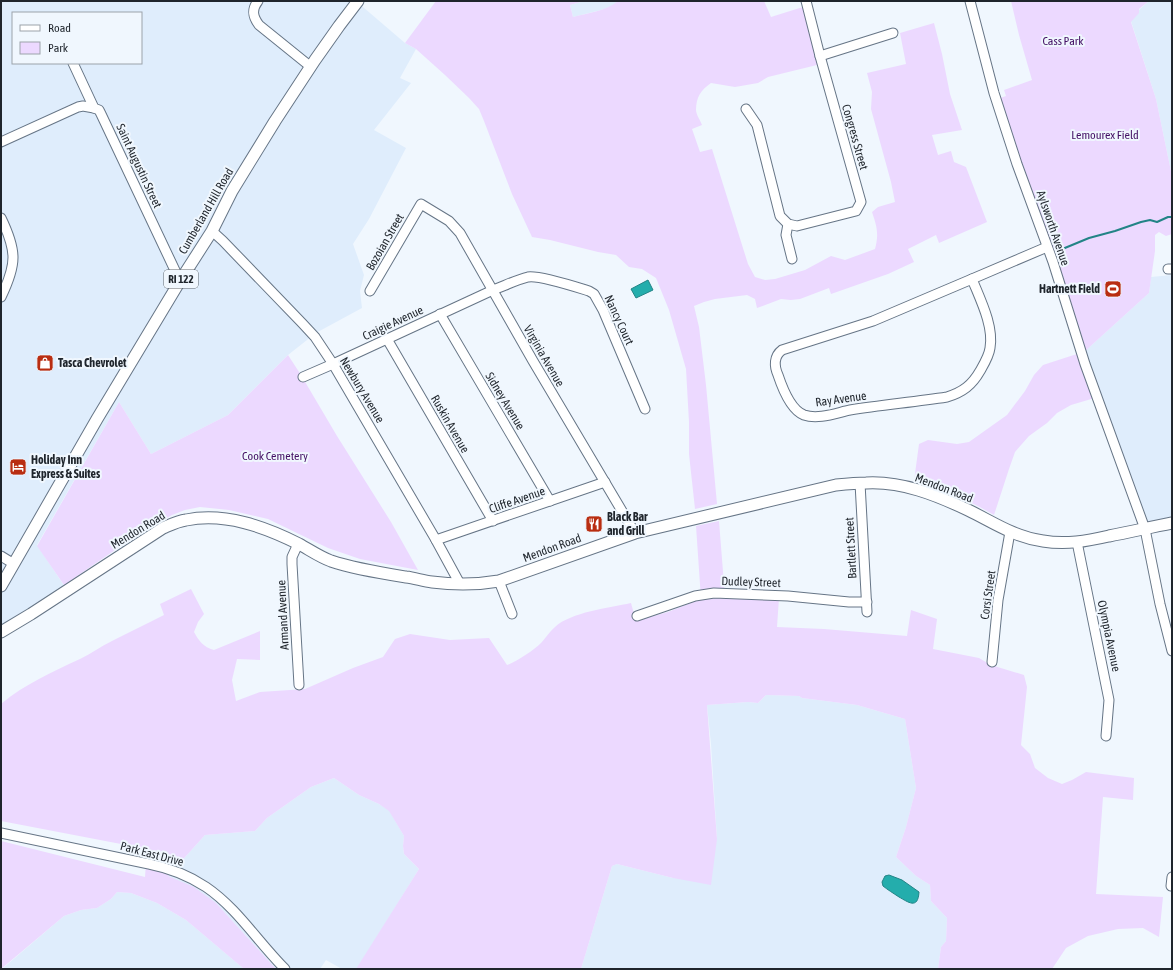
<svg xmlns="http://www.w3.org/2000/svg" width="1173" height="970" font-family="'Asap Condensed',sans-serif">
	<rect width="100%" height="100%" fill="#f0f7fe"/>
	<!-- built -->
	<g fill="#dfedfc" fill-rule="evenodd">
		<path d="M1 1H356L405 43 416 49 400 78 411 83 374 130 406 148 369 219 353 244 364 275 360 291 362 308 314 334 307 340 288 355 228 415 151 454 119 402 37 545 67 590 14 623 1 625ZM13 13H141V63H13Z"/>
		<path d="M584 1H618L613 6 605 9 573 17 570 5Z"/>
		<path d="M1149 1H1172V176L1156 99 1130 18Z"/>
		<path d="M1172 275V522L1140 529 1098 397 1083 353 1149 293 1151 277Z"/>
		<path d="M766 695 799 696 802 698 857 705 905 719 916 788 906 827 896 857 916 876 930 885 931 901 947 918 946 941 941 947 938 969H581L612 866 617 864 673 878 717 839 711 744 707 705 748 702 758 703Z"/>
		<path d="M334 778 359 795 379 804 389 810 404 836 403 846 404 854 419 869 357 969H342L326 960 320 969H276L216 903 168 876 205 835 255 831 267 818 311 787Z"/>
		<path d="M117 892 131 893 157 903 186 920 244 969H2L64 916 81 910 97 908 111 899Z"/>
	</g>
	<!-- green -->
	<g fill="#ecd9ff">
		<path d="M436 1H584L570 5 573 17C588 13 606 11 618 1H764L771 17 806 6 821 64 768 77 758 83 735 87 711 83C701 90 696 97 696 110 696 114 700 120 702 125L692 129 700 152 712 149 748 264 755 277 765 280 775 279 805 270 831 256 845 260 875 249C879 234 877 227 872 212L878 207 895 202 891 182 871 109 872 92 867 73 906 64 900 33 934 23 942 54 950 94 962 130 932 135 938 155 951 151 954 162 966 167 987 222 939 243 936 235 908 249 914 262 888 274 831 294 829 288 800 299 791 300 781 299 757 308 755 299 747 295 715 299 704 302 694 306 699 327 706 385 717 504 695 509 689 454V422L686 369 669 310 656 278 642 269 629 267 616 255 598 252 550 240 532 237 512 194 484 121 479 109 469 98 445 75 416 49 405 43Z"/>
		<path d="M1011 1H1149L1139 9V13L1131 22 1156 99 1172 176V234L1166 236 1159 232 1155 235V251L1149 293 1083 353 1098 397 1071 405 1057 413 1047 423 1029 436 1015 452 1009 469 994 515C969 500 942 489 914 481L919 444 928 440 957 444 969 442 1007 415 1025 391 1034 375 1043 365 1083 352 997 99 1006 96 1004 90 1032 80 1019 35Z"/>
		<path d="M288 355 301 375 337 436 391 522 418 570 360 559 328 548 268 519 229 510 200 507 185 510 172 515 134 537 64 585 37 546 119 402 151 454 228 415Z"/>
		<path d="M719 521 725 597 779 598 777 627 824 629 907 636 911 610 937 619 933 649 979 658 991 665 1024 675 1027 687 1021 745 1030 754 1035 768 1048 778 1062 784 1072 780 1086 772 1134 778 1133 800 1103 797 1096 894 1163 897 1159 937 1143 928 1118 929 1088 936 1066 948 1052 969H938L941 947 946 941 947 918 931 901 930 885 916 876 896 857 906 827 916 788 905 719 857 705 802 698 799 696 766 695 758 703 748 702 707 705 717 839 711 885 673 878 617 864 612 866 581 969H356L419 869 404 854 403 846 404 836 389 811 379 804 359 795 334 778 311 787 267 818 255 831 205 835 168 876 194 887 216 903 276 969H244L186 920 157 903 131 893 117 892 111 899 97 908 81 910 64 916 1 969V841L145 877 147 849 1 821V704C25 684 52 672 80 659 91 654 101 646 112 641 129 632 147 624 164 615L160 604 191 589 204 614 198 622 194 632C199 641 203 647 214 650L260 631V660L237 659 232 680 236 701 260 692 305 689 353 668 383 657 395 639 410 634 450 640 489 638 507 665C516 662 534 650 541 643 546 638 549 632 555 627 571 612 609 608 631 603L636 621 668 612 701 599 696 526Z"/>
	</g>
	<!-- water -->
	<g fill="#24adac" stroke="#228486">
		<path d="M648 280 653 290 636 298 631 289Z"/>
		<path d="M889 875 902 880 919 892C918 910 908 902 899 897 893 893 888 890 883 886L882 882 885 876Z"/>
	</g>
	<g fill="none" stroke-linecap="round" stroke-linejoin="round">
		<!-- stream -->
		<path stroke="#228486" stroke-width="2" d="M1060 250 1089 238 1115 231 1141 222 1150 220 1157 222 1168 217H1172"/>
		<!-- minor casing -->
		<g stroke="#667586" stroke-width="11">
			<g id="minor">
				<path d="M258 1C251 10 253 17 259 25L311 67"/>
				<path d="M970 1 994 93 1017 164 1053 262 1085 364 1145 529 1160 604 1172 651"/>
				<path d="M820 56 893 33"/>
				<path d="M73 63 94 108 99 110 101 114 180 281"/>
				<path d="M746 109 757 125 780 216 788 224 797 226 856 211 861 202 820 56 806 1"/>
				<path d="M1 142 78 107 83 106 94 108"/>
				<path d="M1 218C17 251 17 264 1 297"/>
				<path d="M788 224 786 235 792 259"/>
				<path d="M212 231 223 241 302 323 315 337 333 364 436 540 460 584"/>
				<path d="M1168 269H1172"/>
				<path d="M972 279C980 299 994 326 990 348 989 356 984 364 980 371 972 385 963 392 947 397 914 402 882 405 850 410 836 413 818 420 804 415 791 410 782 387 778 375 774 366 774 356 782 350L873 321Z"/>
				<path d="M972 279 1047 247"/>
				<path d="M370 291 421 204 449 221 460 233 533 361 635 533"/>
				<path d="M440 314 550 501"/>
				<path d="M387 339 493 521"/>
				<path d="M303 377 333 364 493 290C504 286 516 280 528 277 539 275 576 287 589 291L594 294 603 310 645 409"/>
				<path d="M860 483 867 612"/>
				<path d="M436 540 605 482"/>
				<path d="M1077 542 1109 700 1106 736"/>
				<path d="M298 544 292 557V564L299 685"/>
				<path d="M1 556 14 564"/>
				<path d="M499 581 512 614"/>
				<path d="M637 616 695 596 714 593 788 596 849 602H867"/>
				<path d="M992 662 998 600 1010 532"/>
				<path d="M1 833 149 864C169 868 188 875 206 887 237 908 258 942 285 969"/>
				<path d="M1171 886 1172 877"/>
			</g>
		</g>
		<!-- major casing -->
		<g stroke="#667586" stroke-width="13">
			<g id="major">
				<path d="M1 586 97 419 180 281 212 231 232 191 275 121 315 60 339 26 358 1"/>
				<path d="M1 632 31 614 163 528C170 525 178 521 186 520 225 512 265 527 299 544 310 550 320 557 331 561 355 569 381 573 406 577 415 578 423 581 432 582 455 585 476 585 499 581L635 533 836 485C846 484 856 483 866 483 902 481 936 495 968 510 993 522 1014 537 1043 541 1066 545 1087 541 1109 536 1130 532 1151 527 1172 523"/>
			</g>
		</g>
		<!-- minor -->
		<use href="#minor" stroke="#fff" stroke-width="9"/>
		<!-- major -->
		<use href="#major" stroke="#fff" stroke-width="11"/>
	</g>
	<!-- icons -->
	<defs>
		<g id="stadium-square" transform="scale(0.9)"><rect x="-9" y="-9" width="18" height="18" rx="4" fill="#b92d11" stroke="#f0f7fe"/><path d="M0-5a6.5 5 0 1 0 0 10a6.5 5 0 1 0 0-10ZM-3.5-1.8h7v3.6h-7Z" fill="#fff"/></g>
		<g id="shop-square" transform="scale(0.9)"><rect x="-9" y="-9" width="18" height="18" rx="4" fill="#b92d11" stroke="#f0f7fe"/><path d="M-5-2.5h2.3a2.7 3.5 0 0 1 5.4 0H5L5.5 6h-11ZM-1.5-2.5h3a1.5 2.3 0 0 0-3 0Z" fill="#fff"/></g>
		<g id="hotel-square" transform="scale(0.9)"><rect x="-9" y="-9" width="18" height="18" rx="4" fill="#b92d11" stroke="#f0f7fe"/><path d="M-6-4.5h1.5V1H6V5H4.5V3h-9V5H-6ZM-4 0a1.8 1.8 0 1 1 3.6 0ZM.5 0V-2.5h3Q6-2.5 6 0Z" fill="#fff"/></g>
		<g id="restaurant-square" transform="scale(0.9)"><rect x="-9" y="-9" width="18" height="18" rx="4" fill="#b92d11" stroke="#f0f7fe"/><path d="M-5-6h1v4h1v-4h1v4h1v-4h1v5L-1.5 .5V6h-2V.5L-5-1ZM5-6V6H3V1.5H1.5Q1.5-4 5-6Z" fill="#fff"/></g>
	</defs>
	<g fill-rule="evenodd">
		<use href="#stadium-square" x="1113" y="289"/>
		<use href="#shop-square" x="45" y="363"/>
		<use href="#hotel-square" x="18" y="467"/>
		<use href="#restaurant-square" x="594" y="524"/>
	</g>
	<g text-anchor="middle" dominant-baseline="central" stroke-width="4" stroke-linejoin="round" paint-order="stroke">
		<!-- shield labels -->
		<rect fill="#f0f7fe" stroke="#5e646b" stroke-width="1" x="164" y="270" width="34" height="18" rx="3"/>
		<g font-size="11" font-weight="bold" fill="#1f252c">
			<text x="181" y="279">RI 122</text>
		</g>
		<!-- park labels -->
		<g font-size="12" fill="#430f64" stroke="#f0f7fe">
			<text x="1063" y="41">Cass Park</text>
			<text x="1105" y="135">Lemourex Field</text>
			<text x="275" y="456">Cook Cemetery</text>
		</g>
		<!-- street labels -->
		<g font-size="12" fill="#1f252c" stroke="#f0f7fe">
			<text transform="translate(855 137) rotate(74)">Congress Street</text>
			<text transform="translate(139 166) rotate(65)">Saint Augustin Street</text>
			<text transform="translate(206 211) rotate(-60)">Cumberland Hill Road</text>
			<text transform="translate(1053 228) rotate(71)">Aylsworth Avenue</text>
			<text transform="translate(385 242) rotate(-60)">Bozoian Street</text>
			<text transform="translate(619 320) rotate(65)">Nancy Court</text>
			<text transform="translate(393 323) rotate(-25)">Craigie Avenue</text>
			<text transform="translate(544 356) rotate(60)">Virginia Avenue</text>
			<text transform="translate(362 390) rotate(59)">Newbury Avenue</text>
			<text transform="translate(841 399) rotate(-8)">Ray Avenue</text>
			<text transform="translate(505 401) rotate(59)">Sidney Avenue</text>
			<text transform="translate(450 424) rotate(60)">Ruskin Avenue</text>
			<text transform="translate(944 488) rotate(21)">Mendon Road</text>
			<text transform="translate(517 500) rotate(-19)">Cliffe Avenue</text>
			<text transform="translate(138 530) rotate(-31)">Mendon Road</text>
			<text transform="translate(552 548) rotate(-20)">Mendon Road</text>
			<text transform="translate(851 548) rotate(-93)">Bartlett Street</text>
			<text transform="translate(751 582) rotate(2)">Dudley Street</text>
			<text transform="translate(988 595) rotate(-82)">Corsi Street</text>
			<text transform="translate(283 615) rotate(-93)">Armand Avenue</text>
			<text transform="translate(1109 636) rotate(78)">Olympia Avenue</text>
			<text transform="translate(152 854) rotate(15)">Park East Drive</text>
		</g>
		<!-- poi labels -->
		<g font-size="12" font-weight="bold" fill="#1f252c" stroke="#f0f7fe" text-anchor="start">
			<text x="1100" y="289" text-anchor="end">Hartnett Field</text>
			<text x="58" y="363">Tasca Chevrolet</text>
			<text x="31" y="460">Holiday Inn<tspan x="31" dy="14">Express &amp; Suites</tspan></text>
			<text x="607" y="517">Black Bar<tspan x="607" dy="14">and Grill</tspan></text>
		</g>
	</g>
	<!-- border -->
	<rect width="1173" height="970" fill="none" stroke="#1f252c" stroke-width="4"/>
	<!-- legend -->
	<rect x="12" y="12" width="130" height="52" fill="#f0f7fe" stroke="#9ca3aa"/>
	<rect x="20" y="25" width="20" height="6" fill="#ffffff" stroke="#9ca3aa"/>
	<text x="48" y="32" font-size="12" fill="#1f252c">Road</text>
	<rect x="20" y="42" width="20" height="12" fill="#ecd9ff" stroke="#9ca3aa"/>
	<text x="48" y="52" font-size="12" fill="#1f252c">Park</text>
</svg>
